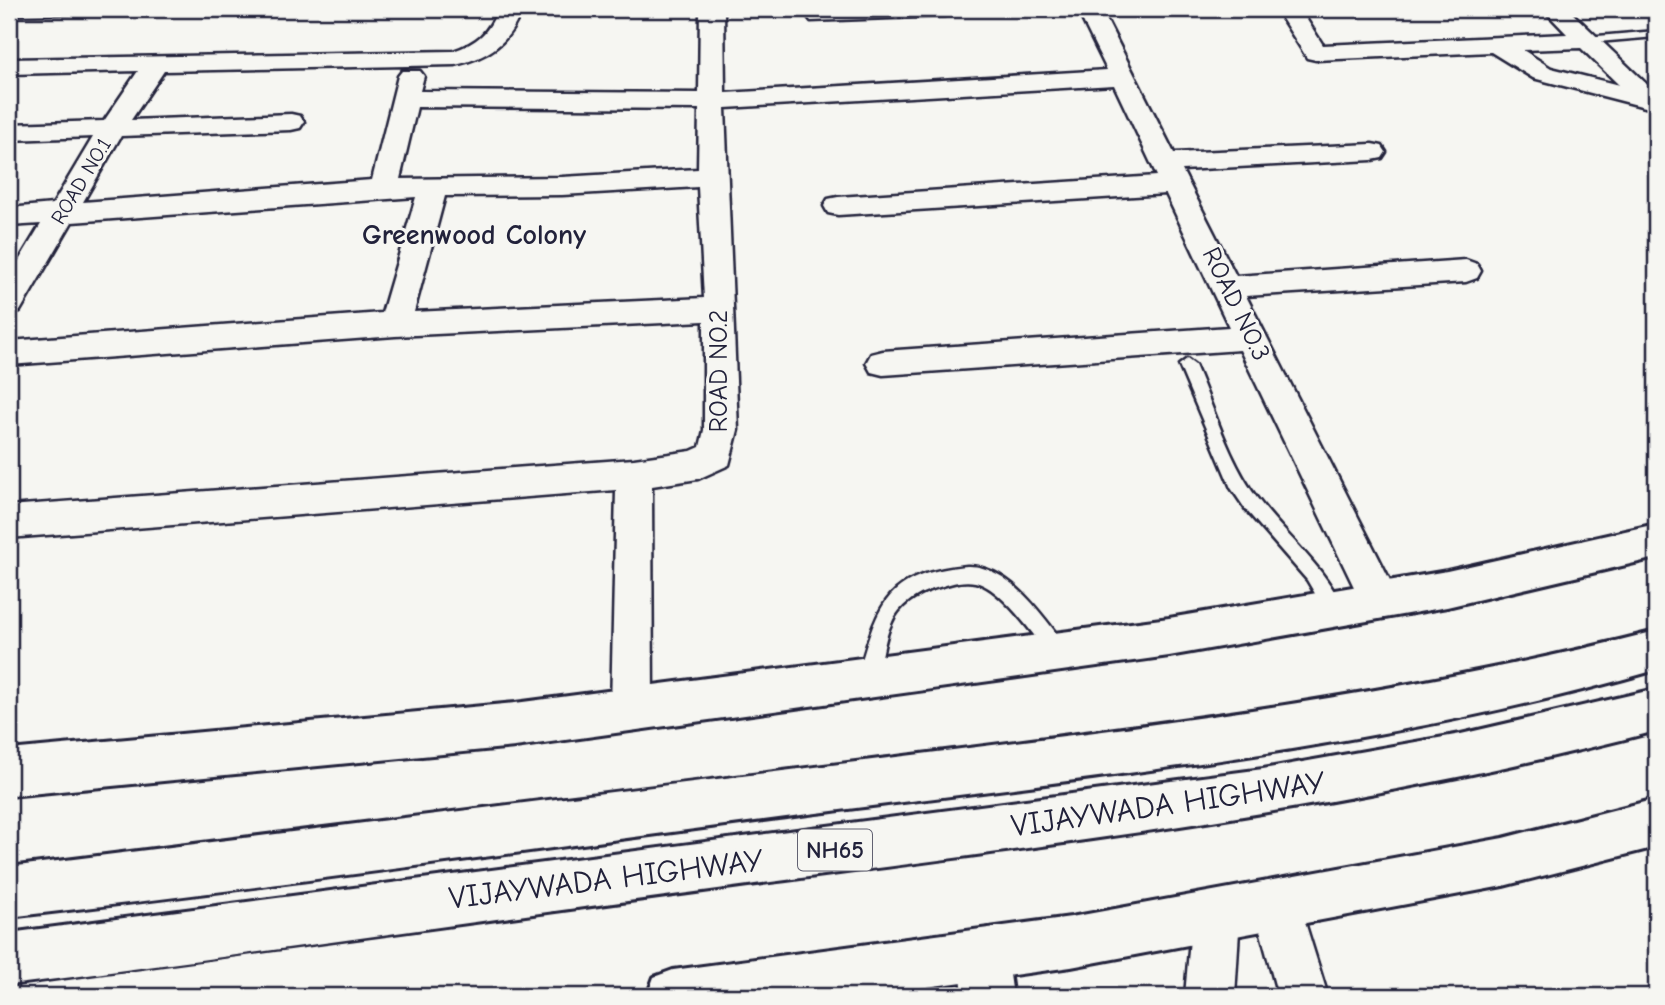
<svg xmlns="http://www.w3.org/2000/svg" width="1665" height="1005" font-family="'Comic Neue',sans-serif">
	<rect width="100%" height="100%" fill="#f6f6f2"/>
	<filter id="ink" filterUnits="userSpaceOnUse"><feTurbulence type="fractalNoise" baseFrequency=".0143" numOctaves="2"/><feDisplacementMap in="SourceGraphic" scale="14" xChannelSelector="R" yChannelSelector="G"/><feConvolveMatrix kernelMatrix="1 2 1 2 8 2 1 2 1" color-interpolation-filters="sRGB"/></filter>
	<g filter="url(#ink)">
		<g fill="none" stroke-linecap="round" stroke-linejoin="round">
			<!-- service casing -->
			<g stroke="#22223b" stroke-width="5">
				<g id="service">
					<path d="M9 9H170L164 12 9 15Z"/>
					<path d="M1656 31V37L1586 43 1580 40 1586 37Z"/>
					<path d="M1187 359 1195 365C1214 408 1228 459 1257 498 1285 536 1323 564 1343 608L1341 614 1334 616 1327 614 1307 580 1246 510 1231 488 1179 365Z"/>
					<path d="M967 566C1009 565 1042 615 1065 645L1068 651 1065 657 1058 660 1051 657C1035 637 1001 587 975 582 962 579 945 585 933 589 916 594 899 606 892 622 882 642 883 665 874 685L867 687 860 685 857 678C878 607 883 574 967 566Z"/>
				</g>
			</g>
			<!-- minor casing -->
			<g stroke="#22223b" stroke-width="5">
				<g id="minor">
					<path d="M498 9H522C510 43 489 57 455 65L164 71 131 120 291 114 300 116 304 122 300 128 291 130 121 136 83 202 372 180 398 76 402 71H420L424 76 420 91 699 93 700 9H724L725 93 1107 70 1077 9H1101L1174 153 1372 144 1382 146 1386 152 1382 158 1372 160 1182 170 1236 276 1466 260 1477 264 1481 271 1477 278 1466 282 1246 296 1394 588 1400 600 1394 612 1380 617 1366 612 1240 350 883 375 871 372 866 363 871 354 883 351 1229 327 1166 194 838 215 828 213 824 206 828 199 838 197 1157 176 1114 85 725 108 738 430 729 465 698 479 652 486 653 709 647 723 632 729 617 723 611 709 616 490 9 538V506L634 459 691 451 700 447 704 430V321L395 336 9 365V341L382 313 416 197 72 222 20 311 9 314V277L41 224 9 226V208L53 204 93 137 9 140V124L104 121 138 71 9 74V59L453 51C477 43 489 33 498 9ZM417 107 699 109 698 169 562 177 400 179ZM698 187 704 298 414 312 445 196 562 195Z"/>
					<path d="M821 9H957L953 14 945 16 811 21 807 16 811 11Z"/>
					<path d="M1276 9H1300L1323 45 1567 34 1543 9H1568L1656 93V106L1649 108 1533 78 1491 52 1316 60 1307 58ZM1581 48 1619 85 1551 68 1523 50Z"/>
					<path d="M1277 880 1294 887 1328 996H1278L1253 904 1260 887Z"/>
					<path d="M1216 891 1233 898 1240 915 1235 996H1185L1192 915 1199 898Z"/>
					<path d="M983 929 1000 936 1007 953 1013 996H963L959 953 966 936Z"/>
				</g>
			</g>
			<!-- tertiary casing -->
			<g stroke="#22223b" stroke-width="6">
				<g id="tertiary">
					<path d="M1656 524V558L1447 607 1169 656 515 747 9 796V750L515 703 1169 618 1447 571Z"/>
					<path d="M1656 799V847L1503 886 1071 967 861 996H647L654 977 673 970 1071 917 1503 838Z"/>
				</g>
			</g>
			<!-- trunk casing -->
			<g stroke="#22223b" stroke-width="6">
				<g id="trunk">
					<path d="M1656 631V670C1393 746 1118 774 848 809 568 845 289 885 9 917V867C294 832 579 796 864 761 1130 728 1396 697 1656 631Z"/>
					<path d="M1656 689V731C1358 809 1053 845 748 885 501 917 255 954 9 985V933L1263 769 1461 734Z"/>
				</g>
			</g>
			<!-- service -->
			<use href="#service" fill="#f6f6f2" fill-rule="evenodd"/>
			<!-- minor -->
			<use href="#minor" fill="#f6f6f2" fill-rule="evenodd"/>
			<!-- tertiary -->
			<use href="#tertiary" fill="#f6f6f2" fill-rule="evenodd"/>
			<!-- trunk -->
			<use href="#trunk" fill="#f6f6f2" fill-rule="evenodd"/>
		</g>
	</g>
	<g text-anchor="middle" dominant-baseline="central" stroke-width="6" stroke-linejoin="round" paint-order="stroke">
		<!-- far-street labels -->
		<g font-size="21" fill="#22223b" stroke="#f6f6f2">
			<text transform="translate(81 181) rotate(-59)">ROAD NO.1</text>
		</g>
		<!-- shield labels -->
		<rect fill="#f6f6f2" stroke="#626272" stroke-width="2" x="798" y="829.5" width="74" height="41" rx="5"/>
		<g font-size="24" font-weight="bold" fill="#22223b">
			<text x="835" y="850">NH65</text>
		</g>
		<!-- street labels -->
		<g font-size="26" fill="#22223b" stroke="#f6f6f2">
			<text transform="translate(1236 304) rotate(64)">ROAD NO.3</text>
			<text transform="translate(719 371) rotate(-90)">ROAD NO.2</text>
		</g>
		<!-- neighbourhood labels -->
		<g font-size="28" font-weight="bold" fill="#22223b" stroke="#f6f6f2">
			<text x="474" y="235">Greenwood Colony</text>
		</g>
		<!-- near-street labels -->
		<g font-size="32" fill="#22223b" stroke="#f6f6f2">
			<text transform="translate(1168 804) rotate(-8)">VIJAYWADA HIGHWAY</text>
			<text transform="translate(606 879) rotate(-7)">VIJAYWADA HIGHWAY</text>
		</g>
	</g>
	<!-- margin -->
	<rect width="1665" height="1005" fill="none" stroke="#f6f6f2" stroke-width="35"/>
	<rect x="18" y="18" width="1630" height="970" fill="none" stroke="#22223b" stroke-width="2.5" filter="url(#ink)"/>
</svg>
